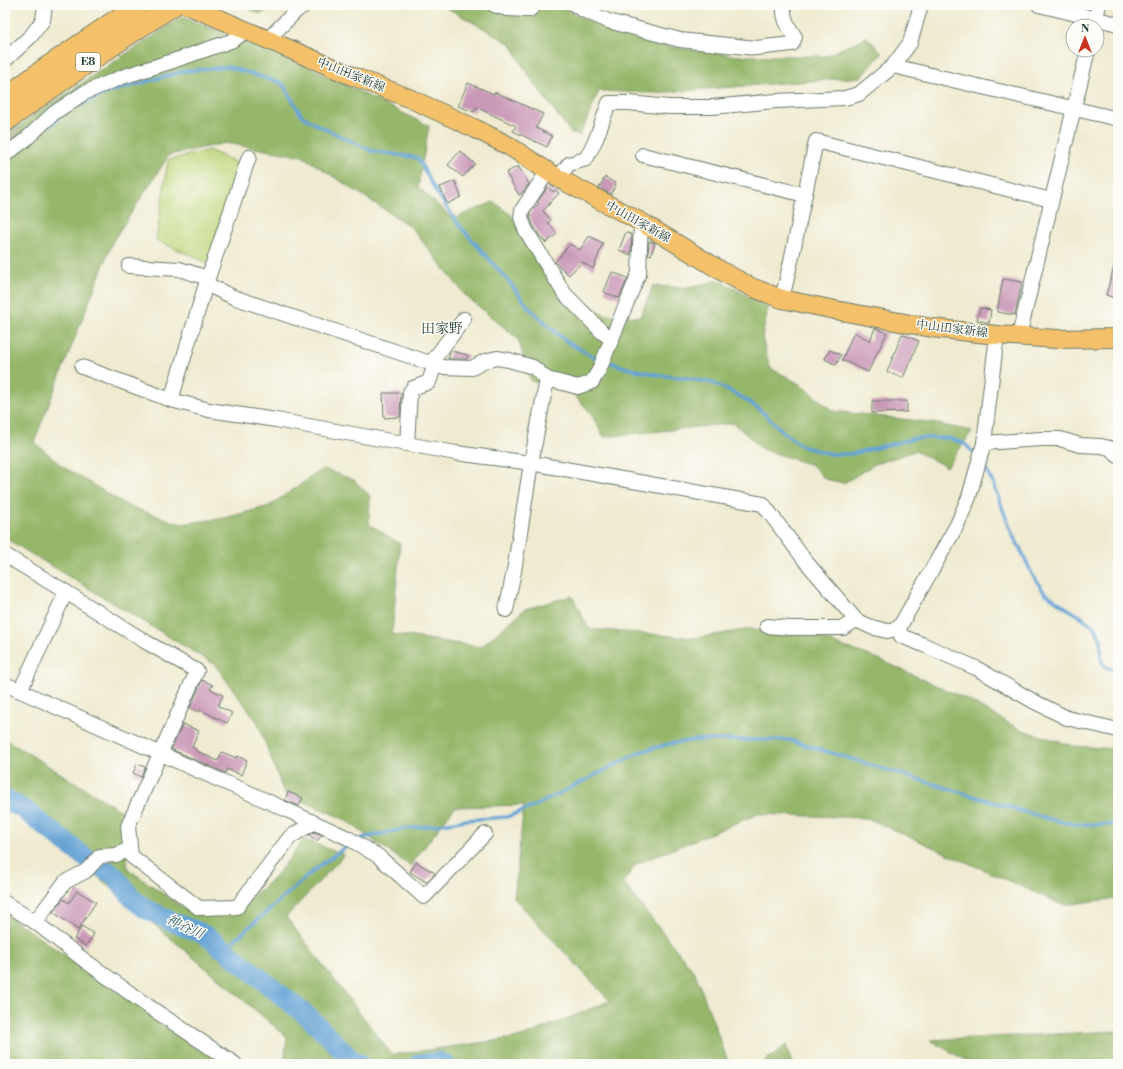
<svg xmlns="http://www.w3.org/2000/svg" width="1123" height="1069" font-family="'Libre Bodoni','Noto Serif JP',serif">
	<rect width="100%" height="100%" fill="#fdfcf7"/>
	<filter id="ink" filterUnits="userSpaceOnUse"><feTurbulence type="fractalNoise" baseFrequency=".025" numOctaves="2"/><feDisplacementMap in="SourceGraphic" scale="8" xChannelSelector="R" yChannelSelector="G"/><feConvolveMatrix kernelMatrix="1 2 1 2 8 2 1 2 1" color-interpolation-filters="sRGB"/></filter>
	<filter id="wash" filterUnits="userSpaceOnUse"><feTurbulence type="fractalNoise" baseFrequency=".012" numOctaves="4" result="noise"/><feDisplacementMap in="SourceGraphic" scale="16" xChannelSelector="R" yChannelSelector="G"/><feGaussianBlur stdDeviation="0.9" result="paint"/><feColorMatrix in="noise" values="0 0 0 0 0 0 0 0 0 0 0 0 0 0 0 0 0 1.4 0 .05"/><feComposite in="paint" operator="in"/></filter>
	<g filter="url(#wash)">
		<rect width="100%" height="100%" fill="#efead0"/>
		<!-- green -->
		<path fill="#bed67b" stroke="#6e8a58" d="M209 150 240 164 208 263 156 240 168 160Z"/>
		<!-- forest -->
		<g fill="#96b76b" stroke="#5a7a50">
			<path d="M241 5H278L260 14Z"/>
			<path d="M442 5H557L589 21 671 47 738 56H826L867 37 882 53 861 77 655 93 599 91 580 135 571 133 526 72 511 44Z"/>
			<path d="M182 17 307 66 429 126 418 187 453 219 494 202 511 215 542 270 576 296 605 315 640 317 653 286 687 288 720 280 768 308 762 337 770 368 798 383 833 411 927 422 972 431 947 467 915 451 875 464 844 483 825 479 812 465 762 449 734 423 604 437 590 412 571 392 531 381 518 339 466 296 410 226 302 156 225 143 169 155 113 241 34 442 62 466 128 506 181 524 225 518 269 506 323 469 354 480 370 496 369 524 400 544 392 634 481 647 525 609 572 596 589 629 696 638 750 629 810 635 876 658 966 699 1019 729 1073 746 1118 749V898L1063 905 867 818 758 814 636 864 623 883 695 973 729 1064H284L287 1037 5 798V739L126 814 124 821 128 869 186 910 231 915 275 877 304 839 344 855 286 917 392 1055 522 1037 610 1001 514 898 524 805 455 807 410 866 342 818 284 793 257 721 214 664 5 538V139L32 116Z"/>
			<path d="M5 914 174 1031 226 1064H52L41 1061 5 1058Z"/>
			<path d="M1118 1031V1064H972L930 1040Z"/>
			<path d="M786 1045 792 1064H761Z"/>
		</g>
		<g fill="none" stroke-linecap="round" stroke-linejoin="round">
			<!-- stream -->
			<g stroke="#63a2d5" stroke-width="3.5">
				<path d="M76 107 110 92 184 71 229 67 282 83 302 116 317 125 372 151 418 158 435 190 459 225 510 283 529 308 564 340 594 357 600 359"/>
				<path d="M50 126 62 115"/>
				<path d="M5 141 15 144"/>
				<path d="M606 361 627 368 658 375 686 378 713 383 743 398 759 409 788 436 804 447 830 454H851L916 438H949L965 444 977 456"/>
				<path d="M983 464 992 481 1013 536 1020 548 1032 574 1044 592 1068 609 1080 616 1094 627 1101 639V659L1105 667 1112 669 1118 668"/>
				<path d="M358 840 363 838 403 829 436 825 466 820 507 817 535 806 640 752 669 744 696 740H789L1045 818 1073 824 1118 825"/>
				<path d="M224 949 318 867 351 843"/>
			</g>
			<!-- river -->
			<g stroke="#63a2d5" stroke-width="20">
				<path d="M5 799 23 809 86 858 114 875 133 899 146 909 173 922 201 933 211 939 220 947 224 949 296 1007 312 1020 351 1059 359 1064"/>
				<path d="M419 1064 440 1062 445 1064"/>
			</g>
		</g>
		<g id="blocks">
			<!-- building -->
			<g fill="#c998b7">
				<path d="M468 83 494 94 495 92 543 114 536 128 552 136 547 147 513 131 516 126 476 107 474 112 458 106Z"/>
				<path d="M460 151 475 164 463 177 448 165Z"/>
				<path d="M518 166 529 184 523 192 519 195 506 173Z"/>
				<path d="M605 177 616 184 611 194 599 188Z"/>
				<path d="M455 181 461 197 447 204 440 187Z"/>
				<path d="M548 187 553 192 555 190 559 193 543 211 551 220 548 223 557 234 546 243 539 235 533 225 530 216V213L534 208 539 203 537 202Z"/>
				<path d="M626 232 632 235 631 251 630 255 619 250Z"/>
				<path d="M589 236 603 243 593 269 582 262 569 275 555 262 570 244 580 250Z"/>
				<path d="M649 241 655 243 651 255 648 254Z"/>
				<path d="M1115 263H1118V299L1106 295Z"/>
				<path d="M612 272 628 278 619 298 604 292Z"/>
				<path d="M1003 279 1022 282 1015 315 997 312Z"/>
				<path d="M980 308 991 310 989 323 977 320Z"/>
				<path d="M875 328 887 333 868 372 842 360 854 332 870 341Z"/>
				<path d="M902 334 919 341 903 378 887 372Z"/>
				<path d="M830 350 841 355 836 365 825 359Z"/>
				<path d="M451 351 468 355 467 359H448Z"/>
				<path d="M383 393H401L400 417 384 418Z"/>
				<path d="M872 401H907V412L872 413Z"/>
				<path d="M202 680 213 685 210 689 223 695 218 706 232 713 227 723 200 710 199 712 190 708Z"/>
				<path d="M183 724 199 731 192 747 196 749 195 750 218 761 222 752 236 758 237 756 247 760 241 775 227 769 225 773 171 749Z"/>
				<path d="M137 764 145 767 141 777 133 773Z"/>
				<path d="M288 792 303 798 299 806 285 800Z"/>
				<path d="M315 832 322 835 317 841 309 835Z"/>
				<path d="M416 862 435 873 426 882 410 872Z"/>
				<path d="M77 891 96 902 78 930 53 912 63 899 69 903Z"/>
				<path d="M82 926 94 934 86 946 74 939Z"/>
			</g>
		</g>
	</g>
	<g filter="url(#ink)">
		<use href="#blocks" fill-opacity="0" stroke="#687a6b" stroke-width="1"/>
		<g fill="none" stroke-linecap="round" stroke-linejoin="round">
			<!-- minor-tunnel -->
			<path stroke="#c5c7b1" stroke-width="14" stroke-dasharray="14 7" stroke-linecap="butt" d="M5 128 25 140"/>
			<!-- minor casing -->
			<g stroke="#687a6b" stroke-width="16">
				<g id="minor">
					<path d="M494 5 507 9 529 10 535 5"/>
					<path d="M575 5 581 9 608 21 680 40 756 48 792 44 795 37C789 28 781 16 785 5"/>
					<path d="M1039 5 1118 24"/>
					<path d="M1094 26 1099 5"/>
					<path d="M267 40 297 10 305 5"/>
					<path d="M5 60 31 36 43 20 45 5"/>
					<path d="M893 66 1118 119"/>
					<path d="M5 155 25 140 54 113 84 93 122 77 176 60 231 41 246 31"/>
					<path d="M643 155 805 195"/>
					<path d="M249 157 206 284 171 400 209 410 276 420 456 453 531 463 763 504 807 563 856 620 871 627 887 631 899 628 957 525 969 497 984 443 997 335"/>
					<path d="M548 171 522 210 521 217 525 229 564 293 603 333 612 339"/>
					<path d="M558 178 569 164 586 159 596 139 609 103H629L669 107H712L776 101 845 98 859 94 893 66 910 43 921 5"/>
					<path d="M129 266 179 269 208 278"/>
					<path d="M206 284 233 297 442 367 472 368 485 361 497 358 509 360 533 367 547 379"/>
					<path d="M782 299 791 261 816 141 1051 200"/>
					<path d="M1019 336 1088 50"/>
					<path d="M431 363 464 319"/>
					<path d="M82 367 171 400"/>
					<path d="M984 443 1041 439H1060L1080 445 1101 446 1110 448 1118 456"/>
					<path d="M407 444 410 392 413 388 429 382 435 364"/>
					<path d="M5 555 66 592 20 691"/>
					<path d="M66 592 146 642 197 671 128 826 131 856 199 908 237 907 290 837 313 823"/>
					<path d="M506 610 514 571 531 463 547 379 578 387 592 382 599 370 639 273 641 222"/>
					<path d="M767 626 790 628H843L856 620"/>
					<path d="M899 628 901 636 924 645 976 668 1033 701 1067 718 1118 730"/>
					<path d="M5 684 217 779 254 795 348 838 378 856 424 897 485 834"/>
					<path d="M5 903 35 922 84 960 145 1004 235 1064"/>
					<path d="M35 922 65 882 86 871 100 856 116 855 130 849"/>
				</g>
			</g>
			<!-- major casing -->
			<g stroke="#687a6b" stroke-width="20">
				<path id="major" d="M187 5 352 76 409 98 476 129 509 146 558 178 641 222 725 273 751 287 782 299 835 310 932 328 997 335 1057 339 1118 338"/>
			</g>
			<!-- highway casing -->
			<g stroke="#687a6b" stroke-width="22">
				<g id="highway">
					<path d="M5 98 44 69 138 5"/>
					<path d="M5 122C60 81 116 42 174 5"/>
				</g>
			</g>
			<!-- minor -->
			<use href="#minor" stroke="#fff" stroke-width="14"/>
			<!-- major -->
			<use href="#major" stroke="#f4c16a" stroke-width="18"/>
			<!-- highway -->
			<use href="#highway" stroke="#f4c16a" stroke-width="20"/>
		</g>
	</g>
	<g text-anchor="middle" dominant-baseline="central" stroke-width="3" stroke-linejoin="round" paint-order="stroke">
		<!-- shield labels -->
		<rect fill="#fdfcf7" stroke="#62766e" stroke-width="1" x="76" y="53" width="24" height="18" rx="3"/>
		<g font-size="11" font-weight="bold" fill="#1f3d34">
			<text x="88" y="62">E8</text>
		</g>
		<!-- street labels -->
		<g font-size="12" fill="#1f3d34" stroke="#fdfcf7">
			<text transform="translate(351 75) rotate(22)">中山田家新線</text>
			<text transform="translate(638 222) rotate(29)">中山田家新線</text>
			<text transform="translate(952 329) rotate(7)">中山田家新線</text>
		</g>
		<!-- water labels -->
		<g font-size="13" font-style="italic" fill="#37606c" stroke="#fdfcf7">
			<text transform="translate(185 927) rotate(25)">神谷川</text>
		</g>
		<!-- quarter labels -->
		<g font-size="14" fill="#1f3d34" stroke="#fdfcf7">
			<text x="442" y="329">田家野</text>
		</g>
	</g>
	<!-- margin -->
	<rect width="1123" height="1069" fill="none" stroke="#fdfcf7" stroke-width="20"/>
	<!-- north arrow -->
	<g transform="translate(1085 38)"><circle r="19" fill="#fdfcf7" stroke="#a4b0a9"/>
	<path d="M0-3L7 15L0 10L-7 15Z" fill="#c8321e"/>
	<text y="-6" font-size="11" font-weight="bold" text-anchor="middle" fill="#1f3d34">N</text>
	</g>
</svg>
